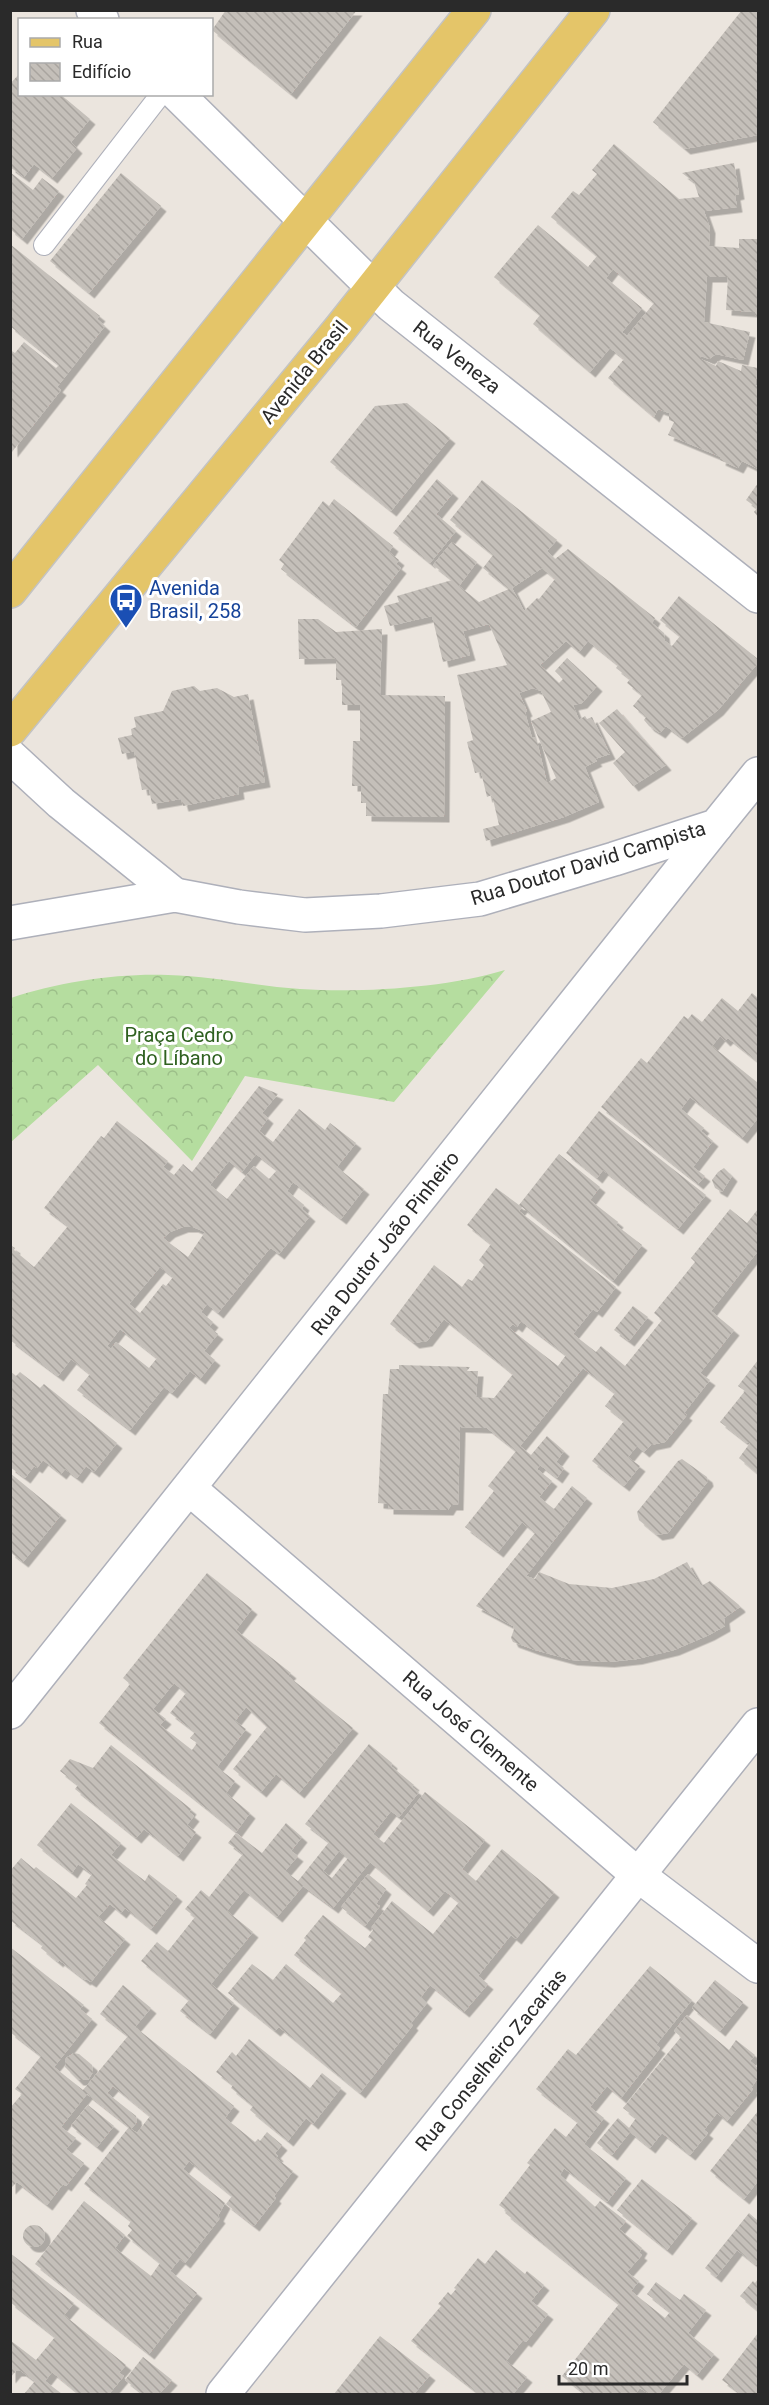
<svg xmlns="http://www.w3.org/2000/svg" width="769" height="2405" font-family="Roboto,sans-serif">
	<defs>
		<pattern id="forest-crowns" width="20" height="18" patternUnits="userSpaceOnUse" patternTransform="scale(1.5)"><rect width="20" height="18" fill="#b5dd9f"/><path d="M2 6a3 3 0 1 1 6 0M12 15a3 3 0 1 1 6 0" fill="none" stroke="#9cbe89"/></pattern>
		<pattern id="building-back-hatch" width="6" height="6" patternUnits="userSpaceOnUse" patternTransform="scale(1.5)"><rect width="6" height="6" fill="#c4bfb9"/><path d="M-1 5l2 2M0 0l6 6M5-1l2 2" fill="none" stroke="#a9a49f"/></pattern>
		<filter id="shadow"><feDropShadow dx="5.5" dy="5.5" stdDeviation="0" flood-color="#0004"/></filter>
	</defs>
	<rect width="100%" height="100%" fill="#ebe5de"/>
	<!-- forest -->
	<path fill="url(#forest-crowns)" d="M505 970 394 1102 245 1076 192 1161 98 1065 11 1142V998C58 982 118 973 168 975 213 976 256 986 300 989 363 993 445 988 505 970Z"/>
	<!-- building -->
	<g fill="url(#building-back-hatch)" fill-rule="evenodd" filter="url(#shadow)">
		<path d="M226 10H357L291 94 212 30Z"/>
		<path d="M742 10H758V135L685 149 653 122Z"/>
		<path d="M20 73V94H60L90 119 71 142 77 148 52 178 34 164 24 177 10 167V84Z"/>
		<path d="M614 144 679 199 699 197 694 182 682 173 734 163 739 194 735 195 737 207 704 211 710 228 709 246 739 248V239H758V316H755V312L726 310 728 277H707L704 322 750 332 743 360 716 354 709 359 701 356V359L716 366 718 361 741 371 742 365 758 368 755 385 758 386V469L742 461 738 468 720 460 721 457 668 435 674 422 669 420V413L658 409 654 417 608 378 624 359 610 348 590 372 533 324 540 315 494 277 538 225 588 267 597 256 551 217 573 191 579 195 597 174 592 170ZM613 269 654 303 627 336 622 332 642 308 606 278Z"/>
		<path d="M10 172 33 190 42 178 59 191 22 239 10 229Z"/>
		<path d="M121 173 161 206 89 293 50 261Z"/>
		<path d="M10 244 100 316 97 319 105 326 57 387 61 390 12 452 10 350 15 353 24 342 56 368 59 365 10 326Z"/>
		<path d="M407 403 450 438 391 511 330 462 375 406Z"/>
		<path d="M437 479 453 493 436 514 456 531 430 563 393 533Z"/>
		<path d="M482 480 557 540 547 551 555 559 568 549 655 618 652 623 664 633 665 641 672 646 680 636 660 620 679 596 758 659V663L718 710 682 738 666 726 660 733 649 726 644 720 646 717 633 706 642 695 627 683 630 679 616 668 618 665 588 641 579 652 566 641 540 665 559 683 563 679 555 671 567 658 597 686 582 703 573 705 579 720 585 716 587 719 592 717 610 754 595 759 597 761 585 767 599 802 564 817 486 841 483 829 499 825 492 795 487 797 481 772 475 773 467 742 473 740 457 675 507 665 489 624 463 631 470 655 443 662 432 616 390 626 384 606 399 602 397 596 452 580 433 565 452 542 477 562 459 586 479 602 509 589 483 568 493 555 450 520ZM542 568 555 579 539 599 537 598 524 611 512 588ZM533 688 541 691 551 712 531 721 556 778 547 783 536 737 532 738 525 712 527 711 519 693Z"/>
		<path d="M758 483V517L754 512 757 508 746 500Z"/>
		<path d="M334 499 393 546 389 552 399 560 396 564 401 568 356 627 281 569 284 564 279 560 323 501 329 506Z"/>
		<path d="M298 619H318L336 632 382 629 380 695 445 696 444 817 366 816V803H361V786H352L353 741H360V705H342V680H336V658L299 659Z"/>
		<path d="M194 686 200 691 217 688 234 697 248 694 265 782 238 787 239 794 183 806 181 799 152 804 149 789 142 790 134 751 122 754 118 738 132 735 131 729 136 727 134 717 163 711 172 691Z"/>
		<path d="M617 709 666 765 633 786 613 763 625 752 599 723Z"/>
		<path d="M752 993 758 998V1062L728 1038 725 1041 720 1036 712 1046 758 1083V1118L742 1138 690 1097 681 1109 704 1128 701 1131 713 1141 693 1167 705 1176 698 1184 601 1107 641 1058 647 1063 684 1016 688 1019 692 1014 702 1022 722 998 738 1011Z"/>
		<path d="M259 1086 278 1094 262 1113 268 1118 259 1131 273 1142 299 1109 325 1130 330 1123 356 1143 337 1167 364 1189 341 1219 293 1182 287 1191 304 1205 302 1209 310 1216 279 1254 271 1248 266 1253 218 1313 207 1304 201 1312 213 1322 209 1327 218 1334 204 1351 215 1360 200 1379 190 1371 172 1393 164 1387 130 1430 77 1390 90 1374 71 1359 58 1376 10 1340V1245L15 1248 14 1250 34 1267 68 1226 44 1208 101 1136 104 1138 117 1121 168 1161 163 1167 174 1175 183 1164 192 1172ZM256 1154 277 1170 269 1179 254 1166 227 1199 210 1185 229 1161 242 1172ZM183 1227H193L205 1232 188 1257 163 1238 170 1232ZM160 1267 173 1277 166 1286 163 1284 140 1313 129 1304ZM120 1329 157 1358 149 1368 116 1342 111 1349 107 1346Z"/>
		<path d="M599 1111 706 1195 678 1229 603 1170 597 1178 566 1153Z"/>
		<path d="M559 1154 600 1187 590 1200 618 1222 616 1225 642 1245 613 1281 522 1207 519 1211 616 1287 597 1312 593 1309 573 1334 596 1352 601 1346 625 1366 662 1320 654 1313 695 1262 691 1258 730 1209 747 1223 758 1209V1251L711 1311 734 1330 700 1373 710 1380 684 1413 687 1415 665 1442 651 1445 644 1452 637 1446 628 1457 640 1466 624 1486 592 1461 624 1421 605 1406 615 1393 583 1368 520 1446 531 1455 547 1436 564 1451 556 1462 564 1468 557 1478 540 1465 537 1469 552 1481 539 1497 554 1509 572 1486 587 1498 526 1576 535 1579 539 1572 569 1584 612 1588 654 1579 687 1562 701 1586 710 1581 739 1605 740 1607 724 1618 725 1626 709 1635 674 1650 637 1659 609 1662 572 1660 535 1650 513 1642 511 1638 514 1629 513 1626 476 1606 535 1533 522 1522 498 1552 465 1527 494 1491 488 1486 516 1451 487 1428 460 1427 458 1505H451L448 1510 388 1509V1504L378 1503 383 1394H388L390 1369H399V1365L470 1367 467 1371H478L476 1397 494 1398 513 1374 444 1319 427 1341 414 1343 390 1324 434 1265 462 1287 468 1279 472 1281 484 1265 479 1260 491 1244 467 1225 496 1188 519 1205ZM521 1321 566 1355 558 1366 509 1328 513 1324 517 1327Z"/>
		<path d="M724 1168 732 1176 722 1192 715 1188 712 1180 718 1172Z"/>
		<path d="M633 1306 648 1317 629 1341 614 1330Z"/>
		<path d="M758 1360V1474L739 1458 750 1443H747L720 1422 745 1391 738 1386Z"/>
		<path d="M10 1371 16 1376 20 1372 40 1388 44 1384 117 1443 94 1472 86 1466 77 1478 65 1469 61 1474 43 1460 37 1468 34 1466 25 1478 10 1467Z"/>
		<path d="M682 1459 707 1477 708 1481 668 1533 657 1535 639 1520 637 1512 678 1461Z"/>
		<path d="M10 1473 61 1515 23 1562 10 1552Z"/>
		<path d="M207 1573 252 1609 236 1630 291 1673 288 1676 353 1728 299 1793 276 1774 261 1792 233 1769 267 1727 246 1707 235 1721 246 1729 217 1767 235 1781 226 1793 250 1813 236 1832 99 1723 130 1684 123 1678ZM174 1683 186 1693 170 1713 195 1732 190 1738 197 1743 192 1750 160 1725 166 1719 153 1709Z"/>
		<path d="M369 1744 392 1763 391 1766 414 1785 412 1787 419 1792 399 1817 391 1811 373 1834 384 1843 425 1792 485 1840 462 1869 476 1881 502 1849 554 1892 516 1939 511 1935 478 1976 488 1984 464 2012 430 1985 421 1997 427 2003 411 2023 413 2025 360 2093 279 2027 275 2031 228 1993 252 1964 273 1980 286 1964 333 2003 342 1993 294 1955 306 1940 304 1938 323 1915 365 1948 372 1940 368 1937 373 1930 371 1928 392 1901 433 1934 459 1902 445 1891 428 1911 370 1862 333 1908 303 1886 277 1917 244 1890 227 1911 253 1932 211 1984 234 2003 210 2034 180 2011 189 2000 141 1961 157 1942 168 1951 195 1917 185 1909 201 1890 209 1897 243 1854 228 1843 236 1833 262 1853 286 1823 302 1837 291 1851 298 1856 285 1871 298 1881 329 1842 305 1824ZM339 1851 348 1858 332 1878 323 1871Z"/>
		<path d="M111 1745 191 1809 189 1812 194 1816 187 1825 196 1832 178 1856 144 1829 136 1838 75 1789 78 1785 60 1771 70 1759 93 1768Z"/>
		<path d="M71 1803 121 1843 111 1855 145 1881 149 1874 177 1896 151 1929 125 1908 121 1913 110 1904 98 1917 125 1939 91 1982 86 1979 85 1980 59 1960 58 1962 41 1948 43 1945 10 1920V1871L21 1858 34 1869 36 1867 76 1898 87 1885 85 1884 92 1874 78 1864 72 1873 37 1845Z"/>
		<path d="M368 1874 386 1889 376 1904 380 1906 365 1926 341 1907Z"/>
		<path d="M10 1947 84 2005 80 2009 92 2019 54 2067 83 2090 128 2036 100 2014 123 1985 151 2008 135 2027 234 2106 225 2118 255 2142 258 2139 260 2141 267 2132 282 2145 275 2153 278 2156 276 2158 293 2171 274 2196 276 2198 254 2226 226 2204 232 2196 189 2161 183 2169 225 2203 218 2216 220 2218 185 2263 180 2259 170 2271 197 2293 149 2354 35 2264 84 2201 125 2235 115 2248 151 2276 160 2263 127 2236 132 2230 128 2226 131 2221 84 2184 129 2127 87 2094 61 2127 76 2138 66 2149 84 2163 66 2186 63 2184 47 2205 17 2182 10 2189V2108L22 2094 15 2089 41 2056 10 2032ZM113 2086 150 2116 137 2133 131 2129 137 2122 136 2116 107 2093Z"/>
		<path d="M650 1966 692 2000 656 2045 660 2048 621 2098 607 2086 590 2107 604 2118 584 2144 626 2178 607 2202 564 2168 560 2175 595 2207 600 2201 626 2221 619 2229 642 2248 639 2253 642 2255 627 2272 639 2281 631 2291 665 2318 670 2312 647 2294 656 2282 680 2300 684 2294 706 2310 688 2333 714 2354 697 2375 684 2364 659 2394H649L640 2388 635 2394H585L562 2376 619 2304 505 2213 507 2211 499 2205 530 2165 527 2163 555 2128 566 2137 578 2122 536 2089 568 2049 576 2055Z"/>
		<path d="M715 1980 743 2002 720 2031 692 2008Z"/>
		<path d="M687 2015 729 2050 736 2040 755 2055 750 2061 758 2068V2078L751 2088 753 2089 727 2121 717 2113 704 2130 708 2133 690 2155 662 2133 650 2148 630 2132 612 2155 597 2143 618 2118 629 2128 636 2118 623 2108 681 2037 674 2031Z"/>
		<path d="M249 2039 310 2088 322 2073 341 2088 313 2124 306 2118 288 2141 250 2110 253 2106 231 2088 233 2085 216 2072 232 2052 236 2056Z"/>
		<path d="M74 2053 79 2054 92 2065 93 2072 88 2080H78L65 2067 66 2058Z"/>
		<path d="M88 2105 114 2126 97 2147 71 2126Z"/>
		<path d="M758 2111V2181L744 2199 710 2171Z"/>
		<path d="M642 2179 692 2218 667 2250 617 2210Z"/>
		<path d="M749 2213 758 2221V2262L756 2265 737 2250 716 2277 705 2268Z"/>
		<circle cx="34" cy="2236" r="11"/>
		<path d="M496 2250 525 2274 527 2271 544 2285 531 2301 548 2314 526 2342 523 2340 506 2361 527 2377 513 2394H479L411 2341 441 2306 438 2304 448 2292 451 2295 456 2289 454 2288 478 2258 485 2264Z"/>
		<path d="M10 2253 74 2303 64 2315 126 2365 119 2373 124 2376 109 2394H79L52 2372 45 2381 62 2394H24L35 2381 21 2371H16L10 2378V2340L36 2360 55 2337 10 2302Z"/>
		<path d="M758 2279V2311L740 2296 753 2281 755 2283Z"/>
		<path d="M758 2333V2394H741L722 2380Z"/>
		<path d="M380 2336 430 2375 414 2394H334Z"/>
		<path d="M143 2357 172 2380 159 2394H143L125 2380Z"/>
	</g>
	<g fill="none" stroke-linecap="round" stroke-linejoin="round">
		<!-- service casing -->
		<g stroke="#aeb0ba" stroke-width="22">
			<path id="service" d="M44 245 161 94"/>
		</g>
		<!-- minor casing -->
		<g stroke="#aeb0ba" stroke-width="36">
			<g id="minor">
				<path d="M190 1489 638 1875 758 1966"/>
				<path d="M10 1712 716 826"/>
				<path d="M223 2394 758 1725"/>
			</g>
		</g>
		<!-- tertiary casing -->
		<g stroke="#aeb0ba" stroke-width="36">
			<g id="tertiary">
				<path d="M93 10 102 20"/>
				<path d="M177 94 391 305 758 596"/>
				<path d="M10 756 61 803 175 895"/>
				<path d="M10 923 175 895 239 907 305 915 381 911 480 899 614 859 716 826 758 774"/>
			</g>
		</g>
		<!-- primary casing -->
		<g stroke="#c3c3c3" stroke-width="36">
			<g id="primary">
				<path d="M10 591 474 10"/>
				<path d="M10 730 340 329 593 10"/>
			</g>
		</g>
		<!-- service -->
		<use href="#service" stroke="#fff" stroke-width="20"/>
		<!-- minor -->
		<use href="#minor" stroke="#fff" stroke-width="33"/>
		<!-- tertiary -->
		<use href="#tertiary" stroke="#fff" stroke-width="33"/>
		<!-- primary -->
		<use href="#primary" stroke="#e4c569" stroke-width="33"/>
	</g>
	<!-- icons -->
	<defs>
		<g id="bus-pin" transform="scale(1.725)"><path d="M0 17L-7.5 6A9.5 9.5 0 1 1 7.5 6Z" fill="#1a4fb4" stroke="#fff"/><path d="M-5-6H5V4H4V6H2V4H-2V6H-4V4H-5ZM-3.5-4V0h7V-4ZM-3.5 1.2v1.5H-2V1.2ZM2 1.2v1.5H3.5V1.2Z" fill="#fff"/></g>
	</defs>
	<g fill-rule="evenodd">
		<use href="#bus-pin" x="126" y="600"/>
	</g>
	<g text-anchor="middle" dominant-baseline="central" stroke-width="6" stroke-linejoin="round" paint-order="stroke">
		<!-- street labels -->
		<g font-size="20" fill="#2a2a2a" stroke="#fff">
			<text transform="translate(457 357) rotate(38)">Rua Veneza</text>
			<text transform="translate(304 372) rotate(-51)">Avenida Brasil</text>
			<text transform="translate(588 863) rotate(-17)">Rua Doutor David Campista</text>
			<text transform="translate(385 1243) rotate(-52)">Rua Doutor João Pinheiro</text>
			<text transform="translate(471 1731) rotate(41)">Rua José Clemente</text>
			<text transform="translate(491 2060) rotate(-51)">Rua Conselheiro Zacarias</text>
		</g>
		<!-- transit labels -->
		<g font-size="20" fill="#164399" stroke="#fff" text-anchor="start">
			<text x="149" y="588">Avenida<tspan x="149" dy="23">Brasil, 258</tspan></text>
		</g>
		<!-- park labels -->
		<g font-size="20" fill="#2f6120" stroke="#fff">
			<text x="179" y="1035">Praça Cedro<tspan x="179" dy="23">do Líbano</tspan></text>
		</g>
	</g>
	<!-- border -->
	<rect width="769" height="2405" fill="none" stroke="#2a2a2a" stroke-width="24"/>
	<!-- legend -->
	<rect x="18" y="18" width="195" height="78" fill="#ffffff" stroke="#aaaaaa" stroke-width="1.5"/>
	<rect x="30" y="38" width="30" height="9" fill="#e4c569" stroke="#aaaaaa" stroke-width="1.5"/>
	<text x="72" y="48" font-size="18" fill="#2a2a2a">Rua</text>
	<rect x="30" y="63" width="30" height="18" fill="url(#building-back-hatch)" stroke="#aaaaaa" stroke-width="1.5"/>
	<text x="72" y="78" font-size="18" fill="#2a2a2a">Edifício</text>
	<!-- scale -->
	<path d="M559 2375v9h128v-9" fill="none" stroke="#2a2a2a" stroke-width="3"/>
	<text x="568" y="2375" font-size="18" fill="#2a2a2a" stroke="#ffffff" stroke-width="4.5" paint-order="stroke">20 m</text>
</svg>
